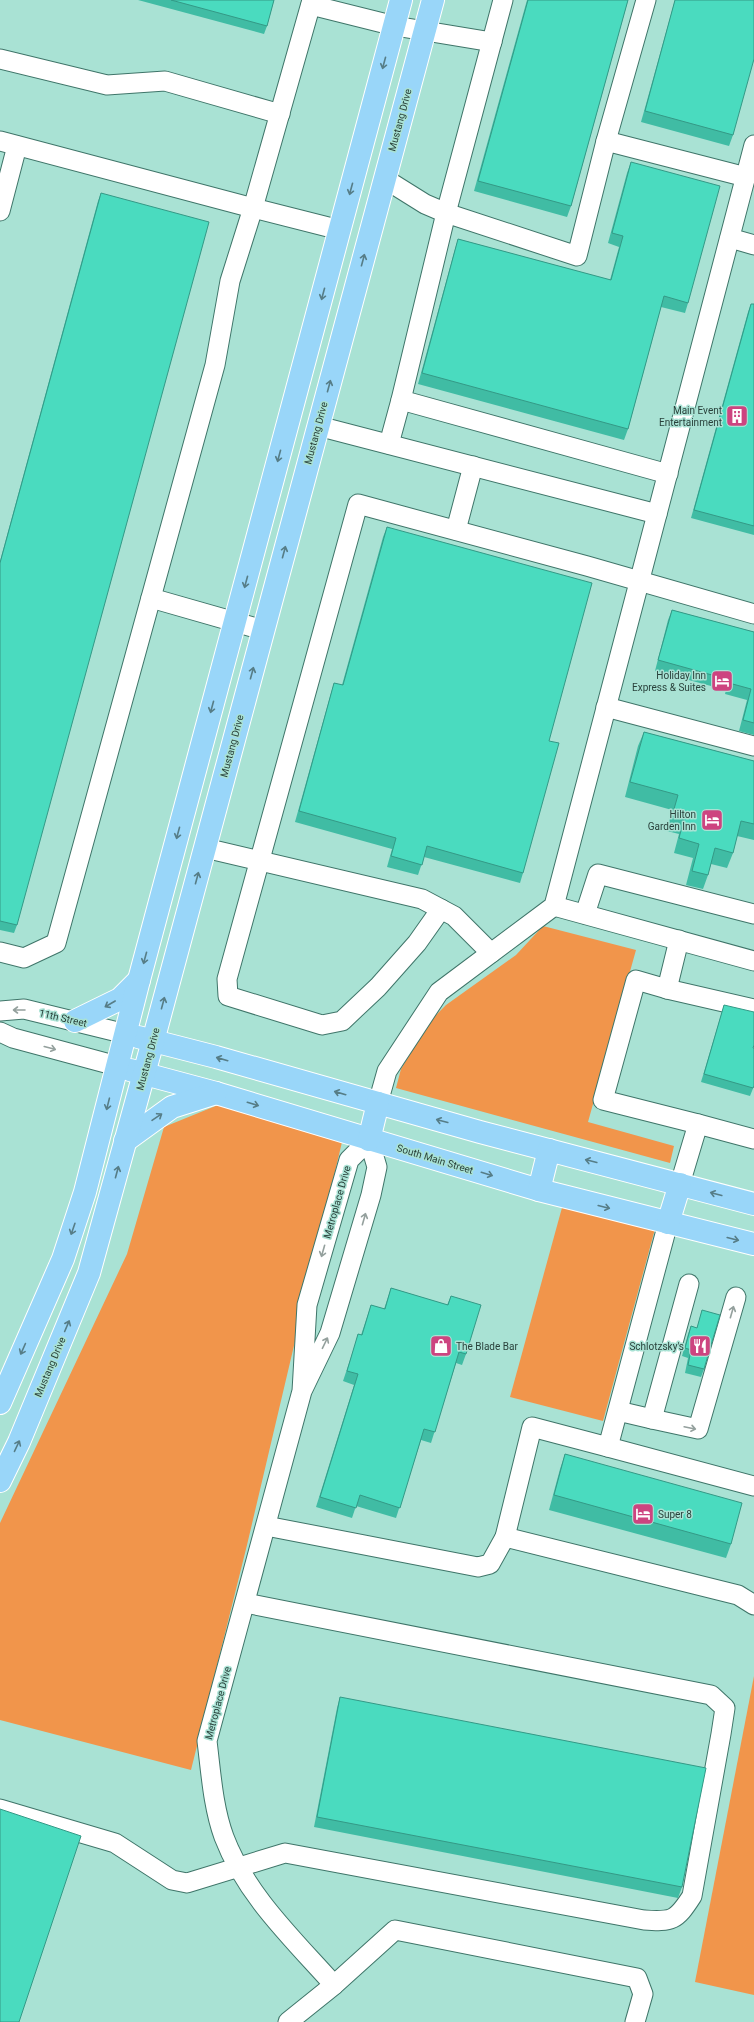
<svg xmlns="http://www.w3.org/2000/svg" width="754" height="2022" font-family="Roboto,sans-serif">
	<rect width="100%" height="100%" fill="#a9e2d4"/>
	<!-- green -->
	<g fill="#f1954b">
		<path d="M543 926 636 950 588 1122 674 1146 670 1163 396 1088 401 1069 429 1022 446 1005 516 955Z"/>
		<path d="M218 1105 342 1142 247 1545 191 1770 0 1720V1523L127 1254 164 1127Z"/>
		<path d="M563 1204 655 1229 603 1421 510 1397Z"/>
		<path d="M754 1676V1995L695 1982Z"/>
	</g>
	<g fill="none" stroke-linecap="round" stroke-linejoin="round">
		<!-- minor casing -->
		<g stroke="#3f7569" stroke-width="21">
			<g id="minor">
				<path d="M312 0 253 208 340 230"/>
				<path d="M311 5 395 26 492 42"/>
				<path d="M0 59 107 85 165 81 280 114"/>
				<path d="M0 141 253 208 230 281 215 365 56 943 24 958 0 952"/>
				<path d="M606 141 646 0"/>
				<path d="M385 179 425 204 446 213 577 256 606 141 746 177"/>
				<path d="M0 211 17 146"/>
				<path d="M730 238 754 245"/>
				<path d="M401 400 668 474"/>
				<path d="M318 426 657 514"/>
				<path d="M389 444 401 400 446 213 503 0"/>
				<path d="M456 530 473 466"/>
				<path d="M151 598 263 630"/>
				<path d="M606 707 754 746"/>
				<path d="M205 848 422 899 454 916 491 953"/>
				<path d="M554 906 754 961"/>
				<path d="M441 909 417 943 378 987 342 1021 322 1025 228 996 227 979 358 504 587 566 754 614"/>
				<path d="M585 914 598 874 754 914"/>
				<path d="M679 940 667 989 636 980 603 1100 698 1124"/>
				<path d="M667 989 754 1009"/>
				<path d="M0 1011 24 1009 126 1034"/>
				<path d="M0 1032 13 1038 117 1066"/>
				<path d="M378 1103 387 1071 439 992 554 906 754 145"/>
				<path d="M680 1184 698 1124 754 1139"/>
				<path d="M302 1391 307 1305 349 1160 369 1140 377 1167 371 1195 330 1333 302 1391 207 1741C211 1773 213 1807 224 1837 246 1895 293 1939 334 1985"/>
				<path d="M618 1411 652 1419 689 1284"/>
				<path d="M652 1419 698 1429 736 1297"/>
				<path d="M608 1447 754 1486"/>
				<path d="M266 1526 478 1567 490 1564 505 1537 738 1595 754 1605"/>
				<path d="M505 1537 532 1427 608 1447 668 1223"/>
				<path d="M0 1809 115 1843 172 1880 187 1883 285 1853 644 1920C672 1922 676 1921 692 1896L721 1734 725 1708 711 1695 245 1603"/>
				<path d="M288 2022 334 1985 395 1930 637 1978 643 1994 635 2022"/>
			</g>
		</g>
		<!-- major casing -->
		<g stroke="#fff" stroke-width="24">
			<g id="major">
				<path d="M75 1021 120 999 139 980"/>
				<path d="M138 1037 216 1057 480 1132 754 1204"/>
				<path d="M130 1070 216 1093 539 1190 754 1244"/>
				<path d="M369 1140 378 1103"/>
				<path d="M125 1141 172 1107 216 1093"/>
				<path d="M539 1190 549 1150"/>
				<path d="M668 1223 680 1184"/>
				<path d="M0 1403 63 1259 85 1192 139 980 401 0"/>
				<path d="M0 1481 19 1442 89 1273 153 1041 433 0"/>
			</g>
		</g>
		<!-- minor -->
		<use href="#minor" stroke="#fff" stroke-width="19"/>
		<!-- major -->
		<use href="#major" stroke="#99d6f9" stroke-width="22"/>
	</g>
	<!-- wall -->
	<g fill="#40bca4">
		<path d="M138 0H274L267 26 264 34Z"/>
		<path d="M527 0H628L571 206 567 217 474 191Z"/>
		<path d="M675 0H754L733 135 729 146 641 122Z"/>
		<path d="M631 162 688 303 685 313 661 307 628 429 624 440 418 384 455 249 458 239 610 280 619 247 608 243 627 173Z"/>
		<path d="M101 193 17 925 14 933 0 930V561L98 201Z"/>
		<path d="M751 304H754V535L691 518 748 312Z"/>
		<path d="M387 527 549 741 523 873 520 883 424 857 418 875 387 867 392 849 295 822 331 693 334 683 342 685 383 537Z"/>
		<path d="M672 610 754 632V735L739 731 747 700 725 694 726 690 655 671 668 620Z"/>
		<path d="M644 732 754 761V840L737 836 733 853 727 868 711 864 708 875 703 889 686 885 693 858 674 853 679 834 667 831 672 810 625 797 638 746Z"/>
		<path d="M724 1005 753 1048 754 1086 750 1096 701 1082Z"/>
		<path d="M391 1288 447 1305 451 1296 466 1354 462 1365 456 1363 431 1443 421 1440 396 1518 356 1506 352 1518 316 1507 354 1385 343 1381 355 1345 358 1334 361 1335 371 1305 384 1309Z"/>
		<path d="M702 1310 704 1369 701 1377 685 1373 688 1358 682 1356 688 1334 691 1326 697 1328Z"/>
		<path d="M565 1454 731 1544 726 1558 549 1510 560 1469Z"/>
		<path d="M340 1697 682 1887 678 1898 314 1827 337 1708Z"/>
	</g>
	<!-- building -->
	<g fill="#4adbbf" stroke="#349986">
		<path d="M171 0H274L267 26Z"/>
		<path d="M528 0H628L571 206 478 181Z"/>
		<path d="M675 0H754V59L733 135 645 111Z"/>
		<path d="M631 162 720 186 688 303 664 296 628 429 422 373 458 239 611 280 623 236 612 233Z"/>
		<path d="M101 193 209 222 17 925 0 921V563Z"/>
		<path d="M751 304H754V526L694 510Z"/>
		<path d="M387 527 592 583 549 741 559 743 523 873 427 846 422 865 391 856 396 838 299 811 334 683 343 685Z"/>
		<path d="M672 610 754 632V723L743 720 751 689 729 683 730 680 658 660Z"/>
		<path d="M644 732 754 761V824L741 821 733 853 715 848 708 875 692 871 699 844 679 838 684 819 672 816 678 795 630 782Z"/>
		<path d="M724 1005 754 1012V1045L753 1048H754V1086L753 1088 704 1074Z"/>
		<path d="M391 1288 448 1305 451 1296 481 1305 466 1354 459 1352 435 1432 424 1429 400 1508 360 1495 356 1508 320 1497 358 1374 347 1371 358 1334 362 1335 371 1305 385 1309Z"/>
		<path d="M702 1310 720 1315 704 1369 688 1365 691 1350 685 1348 691 1326 697 1328Z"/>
		<path d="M565 1454 742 1503 731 1544 554 1495Z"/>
		<path d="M340 1697 706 1768 682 1887 317 1817Z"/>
		<path d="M0 1809 81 1836 19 2022H0Z"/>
	</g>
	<!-- one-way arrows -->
	<defs><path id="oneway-shaft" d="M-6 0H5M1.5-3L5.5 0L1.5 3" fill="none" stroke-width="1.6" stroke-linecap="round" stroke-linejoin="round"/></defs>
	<g stroke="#567d87">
		<use href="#oneway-shaft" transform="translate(384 63) rotate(105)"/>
		<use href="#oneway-shaft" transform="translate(351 189) rotate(105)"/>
		<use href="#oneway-shaft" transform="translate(363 260) rotate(-75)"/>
		<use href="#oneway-shaft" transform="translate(323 294) rotate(105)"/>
		<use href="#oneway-shaft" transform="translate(329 386) rotate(-75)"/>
		<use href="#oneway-shaft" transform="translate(279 456) rotate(105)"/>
		<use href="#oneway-shaft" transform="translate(284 552) rotate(-75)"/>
		<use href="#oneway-shaft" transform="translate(246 582) rotate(105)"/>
		<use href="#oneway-shaft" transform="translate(252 673) rotate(-75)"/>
		<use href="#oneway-shaft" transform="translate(212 707) rotate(105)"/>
		<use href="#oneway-shaft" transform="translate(178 833) rotate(105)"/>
		<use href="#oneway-shaft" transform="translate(197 878) rotate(-75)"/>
		<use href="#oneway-shaft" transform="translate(145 958) rotate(105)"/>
		<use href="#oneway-shaft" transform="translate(163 1003) rotate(-75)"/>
		<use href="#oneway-shaft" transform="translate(110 1004) rotate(150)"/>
		<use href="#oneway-shaft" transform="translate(222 1059) rotate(-164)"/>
		<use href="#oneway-shaft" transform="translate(340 1093) rotate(-164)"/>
		<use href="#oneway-shaft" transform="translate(108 1104) rotate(104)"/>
		<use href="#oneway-shaft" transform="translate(253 1104) rotate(17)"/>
		<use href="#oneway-shaft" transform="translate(157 1117) rotate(-34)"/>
		<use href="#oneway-shaft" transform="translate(442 1121) rotate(-165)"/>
		<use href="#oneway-shaft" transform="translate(591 1161) rotate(-166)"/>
		<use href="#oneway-shaft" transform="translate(117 1172) rotate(-75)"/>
		<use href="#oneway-shaft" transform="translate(487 1174) rotate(17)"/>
		<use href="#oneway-shaft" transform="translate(716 1194) rotate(-165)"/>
		<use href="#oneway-shaft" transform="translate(604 1207) rotate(14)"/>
		<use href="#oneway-shaft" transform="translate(73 1229) rotate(109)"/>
		<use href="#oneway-shaft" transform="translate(733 1239) rotate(14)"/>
		<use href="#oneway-shaft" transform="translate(67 1326) rotate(-67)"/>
		<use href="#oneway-shaft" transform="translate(23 1349) rotate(114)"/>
		<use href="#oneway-shaft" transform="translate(17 1446) rotate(-65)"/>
	</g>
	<g stroke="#94a09d">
		<use href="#oneway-shaft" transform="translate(19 1010) rotate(180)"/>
		<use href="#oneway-shaft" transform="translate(50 1048) rotate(15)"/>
		<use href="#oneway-shaft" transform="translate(364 1219) rotate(-74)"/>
		<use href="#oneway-shaft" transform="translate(323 1251) rotate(106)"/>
		<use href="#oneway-shaft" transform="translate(732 1312) rotate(-74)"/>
		<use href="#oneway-shaft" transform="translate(325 1343) rotate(-64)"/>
		<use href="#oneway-shaft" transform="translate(690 1428) rotate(12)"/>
	</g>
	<!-- icons -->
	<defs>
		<g id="building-square" transform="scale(1.15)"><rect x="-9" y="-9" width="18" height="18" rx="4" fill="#cd4480" stroke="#a9e2d4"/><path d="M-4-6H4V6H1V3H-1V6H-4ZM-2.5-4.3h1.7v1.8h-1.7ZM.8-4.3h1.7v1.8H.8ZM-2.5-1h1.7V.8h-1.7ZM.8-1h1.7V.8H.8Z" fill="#fff"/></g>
		<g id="hotel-square" transform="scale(1.15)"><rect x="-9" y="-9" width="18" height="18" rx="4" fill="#cd4480" stroke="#a9e2d4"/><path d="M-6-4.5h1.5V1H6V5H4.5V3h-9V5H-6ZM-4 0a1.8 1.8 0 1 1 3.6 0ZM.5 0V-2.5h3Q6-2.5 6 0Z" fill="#fff"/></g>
		<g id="shop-square" transform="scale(1.15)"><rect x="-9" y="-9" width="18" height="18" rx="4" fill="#cd4480" stroke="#a9e2d4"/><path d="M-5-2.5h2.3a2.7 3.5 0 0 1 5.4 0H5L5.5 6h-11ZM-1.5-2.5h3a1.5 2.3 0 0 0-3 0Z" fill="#fff"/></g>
		<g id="restaurant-square" transform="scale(1.15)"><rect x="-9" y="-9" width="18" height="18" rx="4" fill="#cd4480" stroke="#a9e2d4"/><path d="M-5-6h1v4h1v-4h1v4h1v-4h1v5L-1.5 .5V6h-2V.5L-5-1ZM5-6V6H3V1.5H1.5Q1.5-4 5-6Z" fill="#fff"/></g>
	</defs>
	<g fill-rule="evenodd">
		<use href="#building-square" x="737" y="416"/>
		<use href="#hotel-square" x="722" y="681"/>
		<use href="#hotel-square" x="712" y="820"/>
		<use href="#shop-square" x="441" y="1346"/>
		<use href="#restaurant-square" x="700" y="1346"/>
		<use href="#hotel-square" x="643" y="1514"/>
	</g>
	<g text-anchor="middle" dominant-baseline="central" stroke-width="3" stroke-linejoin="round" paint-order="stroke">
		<!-- street labels -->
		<g font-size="10" fill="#29413b" stroke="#a9e2d4">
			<text transform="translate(400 120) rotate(-75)">Mustang Drive</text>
			<text transform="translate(316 433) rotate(-75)">Mustang Drive</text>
			<text transform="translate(232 746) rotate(-75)">Mustang Drive</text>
			<text transform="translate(63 1018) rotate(13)">11th Street</text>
			<text transform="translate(148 1059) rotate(-75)">Mustang Drive</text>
			<text transform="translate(435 1159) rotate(17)">South Main Street</text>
			<text transform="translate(337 1202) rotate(-74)">Metroplace Drive</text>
			<text transform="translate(50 1367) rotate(-67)">Mustang Drive</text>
			<text transform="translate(218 1703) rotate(-75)">Metroplace Drive</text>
		</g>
		<!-- poi labels -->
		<g font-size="10" fill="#29413b" stroke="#a9e2d4" text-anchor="end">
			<text x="722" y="410">Main Event<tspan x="722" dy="12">Entertainment</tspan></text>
			<text x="706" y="675">Holiday Inn<tspan x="706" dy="12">Express &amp; Suites</tspan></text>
			<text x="696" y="814">Hilton<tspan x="696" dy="12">Garden Inn</tspan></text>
			<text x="456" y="1346" text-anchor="start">The Blade Bar</text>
			<text x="684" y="1346">Schlotzsky's</text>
			<text x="658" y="1514" text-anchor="start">Super 8</text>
		</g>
	</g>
</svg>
